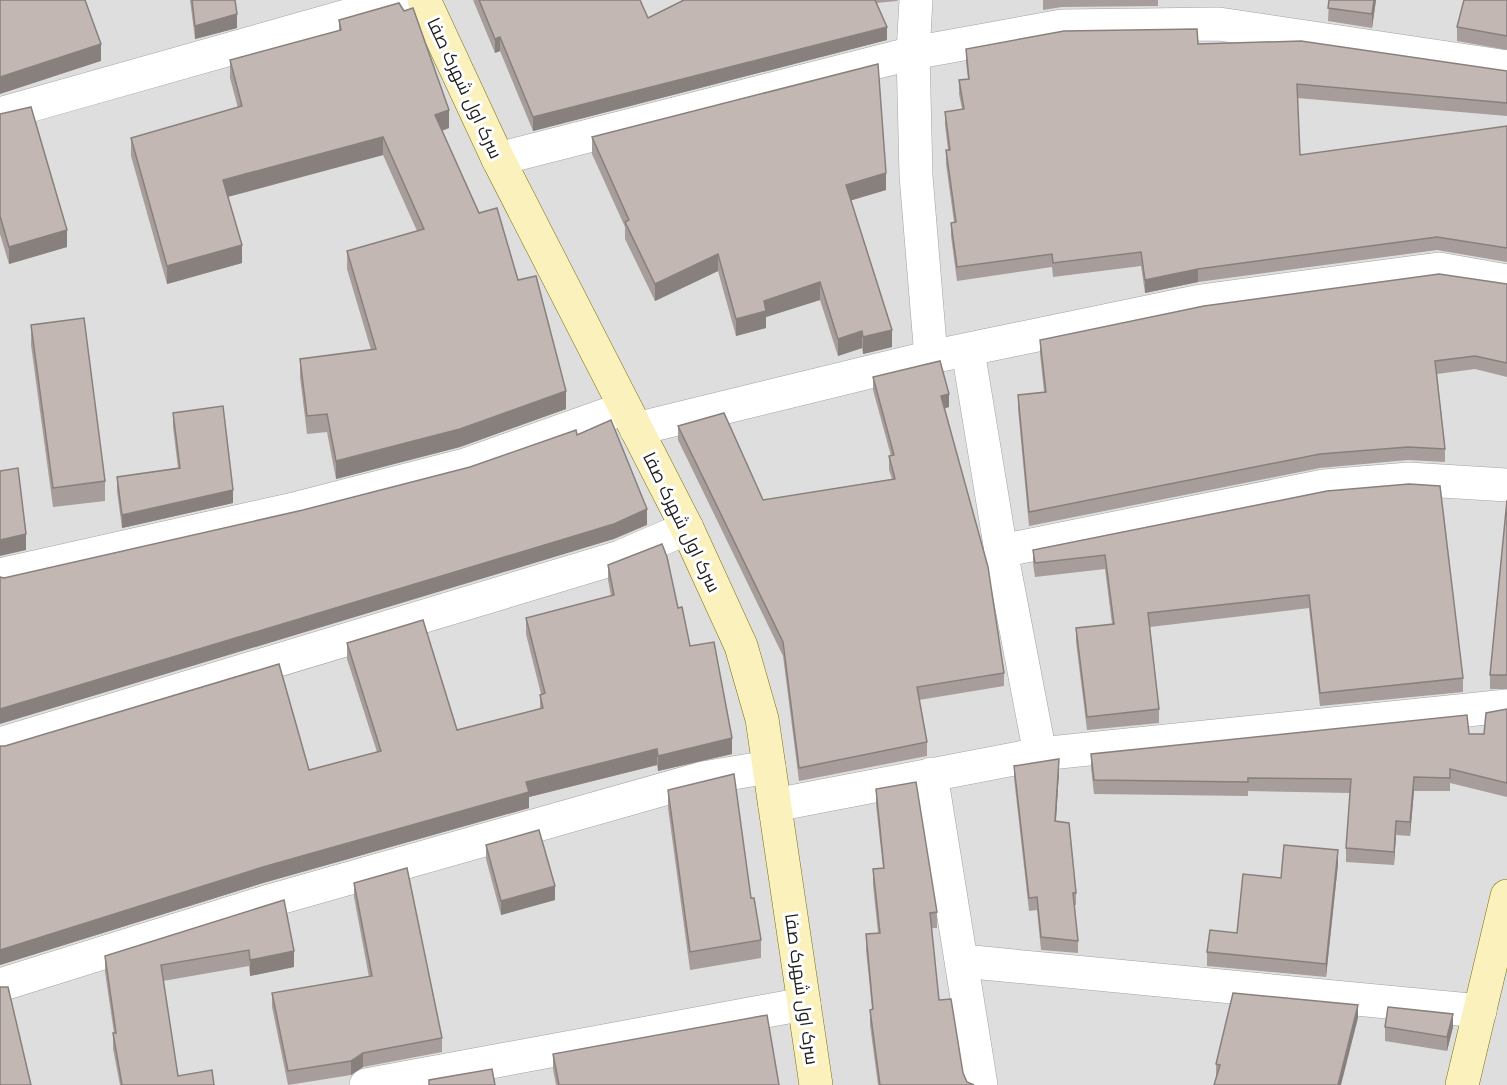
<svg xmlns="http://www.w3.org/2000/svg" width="1507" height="1085" font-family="'PT Sans',Cairo,sans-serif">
	<rect width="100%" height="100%" fill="#f1ece7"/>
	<!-- residential -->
	<rect fill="#dfdede" x="0" y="0" width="1507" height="1085"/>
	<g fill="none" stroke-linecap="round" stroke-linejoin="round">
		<!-- street casing -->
		<g stroke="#a2a2a2" stroke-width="34">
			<g id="street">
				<path d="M916 0 913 53 916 176 931 357"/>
				<path d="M0 114 403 0"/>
				<path d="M498 159 913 53 1062 26 1219 24 1507 67"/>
				<path d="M968 351 1001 551 1040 754"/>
				<path d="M636 429 931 357 1201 301 1439 269 1507 281"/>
				<path d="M1001 551 1324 486 1409 479 1507 485"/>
				<path d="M0 575 298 508 465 465 625 408"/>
				<path d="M0 744 620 557 687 528"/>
				<path d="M931 774 981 1085"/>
				<path d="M775 805 1040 754 1507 706"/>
				<path d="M962 961 1480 1011"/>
				<path d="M0 985 269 901 703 778 769 767"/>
				<path d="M366 1085 804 1004"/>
			</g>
		</g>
		<!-- secondary casing -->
		<g stroke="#7b7105" stroke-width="34">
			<g id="secondary">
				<path d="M424 0 498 159 687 528 741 646 762 719 816 1085"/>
				<path d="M1462 1085 1507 896"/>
			</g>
		</g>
		<!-- street -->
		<use href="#street" stroke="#fff" stroke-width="33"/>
		<!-- secondary -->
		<use href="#secondary" stroke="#faf1bc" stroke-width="33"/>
	</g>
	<!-- wall -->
	<g fill="#a79d9a">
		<path d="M190 0H235L237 28 195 39Z"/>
		<path d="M473 0H640L648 18 684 0H898L897 1 876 3 887 40 533 131 500 51 495 53Z"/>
		<path d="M1043 0H1158V6L1062 7 1043 10Z"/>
		<path d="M1329 0H1376L1372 28 1328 21Z"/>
		<path d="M1507 0V50L1457 41V27Z"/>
		<path d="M339 20 449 128 442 131 479 213 518 280 566 409 460 447 336 479 327 432 307 434 300 377V359L371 350 347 269V251L417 231 383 155 228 197 242 263 167 284 131 156V138L238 108 230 78V60L339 31Z"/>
		<path d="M1198 44 1507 71V116L1297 98 1300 155 1507 126V262L1437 250 1198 282 1145 293 1141 266 1053 277 1052 267 957 281 951 236V223L954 222 946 164V150H948L945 125V112L962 109 959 94V80L968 79 966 63V49Z"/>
		<path d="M0 114 67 247 9 264 0 234Z"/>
		<path d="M592 137 886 190 851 200 892 347 863 354 862 348 838 356 820 300 766 317V328L736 336 718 271 655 301 625 239V227L592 154Z"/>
		<path d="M1507 284V377L1475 369 1437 374 1445 449V462L1408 460 1320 468 1029 526 1018 409V395L1044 392 1040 354V340Z"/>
		<path d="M31 325 105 481V501L53 507 31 345Z"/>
		<path d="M873 377 949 407 944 409 1004 673V686L919 700 927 742V756L799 781 783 656 678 440V426L763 500 892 479 889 470V456H891L873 390Z"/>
		<path d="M173 413 233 503 122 528 117 491V477L178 468 173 427Z"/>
		<path d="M1327 491 1463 678V692L1320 706 1309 608 1150 627 1159 709V723L1087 730 1076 642V628L1112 624 1105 569 1035 577 1033 564V550Z"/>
		<path d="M1507 500V689H1490V675Z"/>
		<path d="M608 565 678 608 690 646 732 754 658 771 657 765 529 797V808L263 883 0 965V746L309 770 377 752 347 659V643L457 730 540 709V695L541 694 526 634V618L611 596 608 580Z"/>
		<path d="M1507 709V797L1450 783V791H1414L1410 836 1396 835 1394 865 1346 862V848L1350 793 1248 791V796L1094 794 1091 768V754L1484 734Z"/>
		<path d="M1014 766 1059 771 1056 821 1076 893V905H1074L1078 941V953L1041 950 1037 910 1029 911 1014 778Z"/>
		<path d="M876 789 937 912V928H931L939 1000 963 1073 967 1082 974 1085H878L870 1025V1010L872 1009 866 950V934L878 933 873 885V869L883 868 876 805Z"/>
		<path d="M668 790 751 898 761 940V958L690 970 668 808Z"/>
		<path d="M486 845 555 900 501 915 486 859Z"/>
		<path d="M1338 864 1326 977 1207 966V952L1237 933 1281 878Z"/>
		<path d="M354 883 442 1038V1052L363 1067 351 1075 288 1085 272 1007V993L369 977 354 897Z"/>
		<path d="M284 900 294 967 250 976 249 966 163 981 178 1076 214 1085H120L113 1049V1033H114L105 972V956Z"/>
		<path d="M1358 1018 1216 1077V1064Z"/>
		<path d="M1385 1027H1453L1447 1051 1385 1041Z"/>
		<path d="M553 1054 779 1085H556L553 1069Z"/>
	</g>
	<!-- shaded-wall -->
	<g fill="#88807d">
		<path d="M1374 0H1376L1372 28V14Z"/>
		<path d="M237 14V28L195 39V26Z"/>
		<path d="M887 27V40L533 131V117Z"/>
		<path d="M500 37V51L495 53V39Z"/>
		<path d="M101 44V61L0 94V77Z"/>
		<path d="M449 110V128L435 133V115Z"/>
		<path d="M383 137V155L223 198V180Z"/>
		<path d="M886 173V190L846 202V185Z"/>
		<path d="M67 230V247L9 264V247Z"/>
		<path d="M242 245V263L167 284V266Z"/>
		<path d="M718 254V271L655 301V284Z"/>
		<path d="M1198 269V282L1145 293V280Z"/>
		<path d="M820 282V300L766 317V328L736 336V319L764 301Z"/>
		<path d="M892 330V347L863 354V337Z"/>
		<path d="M862 331V348L838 356V339Z"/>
		<path d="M566 391V409L460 447 336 479V461Z"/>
		<path d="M949 394V407L941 409V396Z"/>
		<path d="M233 490V503L122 528V515Z"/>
		<path d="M647 509V525L614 539 0 724V709Z"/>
		<path d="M26 534V550L0 556V540Z"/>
		<path d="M732 738V754L658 771V756Z"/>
		<path d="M657 749V765L529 797V808L263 883 0 965V950L526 782Z"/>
		<path d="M1059 759V771L1055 834V821Z"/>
		<path d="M1414 777V791L1410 836V822Z"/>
		<path d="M1396 821V835L1394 865V852Z"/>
		<path d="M1338 850V864L1326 977V964Z"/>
		<path d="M555 886V900L501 915V901Z"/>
		<path d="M294 951V967L250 976V960Z"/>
		<path d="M1358 1005V1018L1341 1085H1338Z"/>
		<path d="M1453 1014V1027L1447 1051V1037Z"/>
		<path d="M363 1053V1067L351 1075V1061Z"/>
	</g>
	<!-- building -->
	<g fill="#c2b7b3" stroke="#88807d" stroke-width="1.5">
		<path d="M0 0H85L101 44 0 77Z"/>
		<path d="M192 0H235L237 14 195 26Z"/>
		<path d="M479 0H640L648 18 684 0H875L887 27 533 117 500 37 495 39Z"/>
		<path d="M1329 0H1374L1372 14 1328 8Z"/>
		<path d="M1464 0H1507V36L1457 27Z"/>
		<path d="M399 3 404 11 413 8 449 110 435 115 479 213 497 208 518 280 536 276 566 391 460 429 336 461 327 414 307 416 300 359 376 349 347 251 424 229 383 137 223 180 242 245 167 266 131 138 242 106 230 60 341 30 339 20Z"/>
		<path d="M1197 29 1198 44 1301 41 1507 71V103L1297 84 1300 155 1507 126V248L1437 237 1198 269 1145 280 1141 252 1053 263 1052 254 957 267 951 223 956 222 946 150H950L945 112 964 109 959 80 969 79 966 49 1064 31Z"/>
		<path d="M878 64 886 173 846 185 892 330 863 337 862 331 838 339 820 282 764 301 766 311 736 319 718 254 655 284 625 222 629 220 592 137Z"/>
		<path d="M31 107 67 230 9 247 0 216V114Z"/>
		<path d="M1439 274 1507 284V363L1475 356 1435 361 1445 449 1408 447 1320 454 1029 512 1018 395 1046 392 1040 340 1204 306Z"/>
		<path d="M84 318 105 481 53 488 31 325Z"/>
		<path d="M940 361 949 394 941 396 988 567 1004 673 917 687 927 742 799 768 783 642 678 426 724 413 763 500 895 479 889 456 894 455 873 377Z"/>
		<path d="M223 406 233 490 122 515 117 477 180 468 173 413Z"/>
		<path d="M611 420 647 509 614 524 0 709V577L4 578 303 510 470 467 576 430 577 435Z"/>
		<path d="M18 468 26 534 0 540V471Z"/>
		<path d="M1409 484 1440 486 1463 678 1320 693 1309 595 1148 613 1159 709 1087 717 1076 628 1114 624 1105 555 1035 563 1033 550 1327 491Z"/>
		<path d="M1507 500V675H1490Z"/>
		<path d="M662 544 667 557 678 608 682 607 690 646 714 642 732 738 658 756 657 749 526 782 529 792 263 867 0 950V746H5L279 664 309 770 381 751 347 643 423 620 457 730 543 708 540 695 545 693 526 618 614 595 608 565Z"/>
		<path d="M1507 709V783L1450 769V778L1414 777 1410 822 1396 821 1394 852 1346 848 1351 779 1248 778V782L1094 780 1091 754 1467 715 1469 734H1484L1486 713Z"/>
		<path d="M1059 759 1055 821 1069 823 1076 893H1073L1078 941 1041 937 1037 897 1029 898 1014 766Z"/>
		<path d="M734 774 751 898H754L761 940 690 952 668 790Z"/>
		<path d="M916 782 937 912 930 913 939 1000 951 999 963 1073 967 1082 974 1085H880L870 1010 873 1009 866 934 880 933 873 869 884 868 876 789Z"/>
		<path d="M539 830 555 886 501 901 486 845Z"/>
		<path d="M1284 845 1338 850 1326 964 1207 952 1210 930 1237 933 1243 874 1281 878Z"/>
		<path d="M407 868 442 1038 363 1053 351 1061 288 1071 272 993 372 976 354 883Z"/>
		<path d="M284 900 294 951 250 960 249 950 161 965 178 1076 212 1070 214 1085H122L113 1033H116L105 956Z"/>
		<path d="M0 987H8L31 1085H0Z"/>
		<path d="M1233 993 1358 1005 1338 1085H1214L1220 1065 1216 1064Z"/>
		<path d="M1388 1007 1453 1014 1447 1037 1385 1027Z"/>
		<path d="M767 1015 779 1085H559L553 1054Z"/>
		<path d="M492 1069 495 1085H429V1080Z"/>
	</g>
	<g text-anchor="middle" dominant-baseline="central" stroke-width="6" stroke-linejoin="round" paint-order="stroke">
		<!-- street labels -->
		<g font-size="18" fill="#212121" stroke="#fff">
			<text transform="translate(465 88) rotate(65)">سرک اول شهرک صفا</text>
			<text transform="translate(682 522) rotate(64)">سرک اول شهرک صفا</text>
			<text transform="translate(802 989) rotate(82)">سرک اول شهرک صفا</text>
		</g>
	</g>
</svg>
